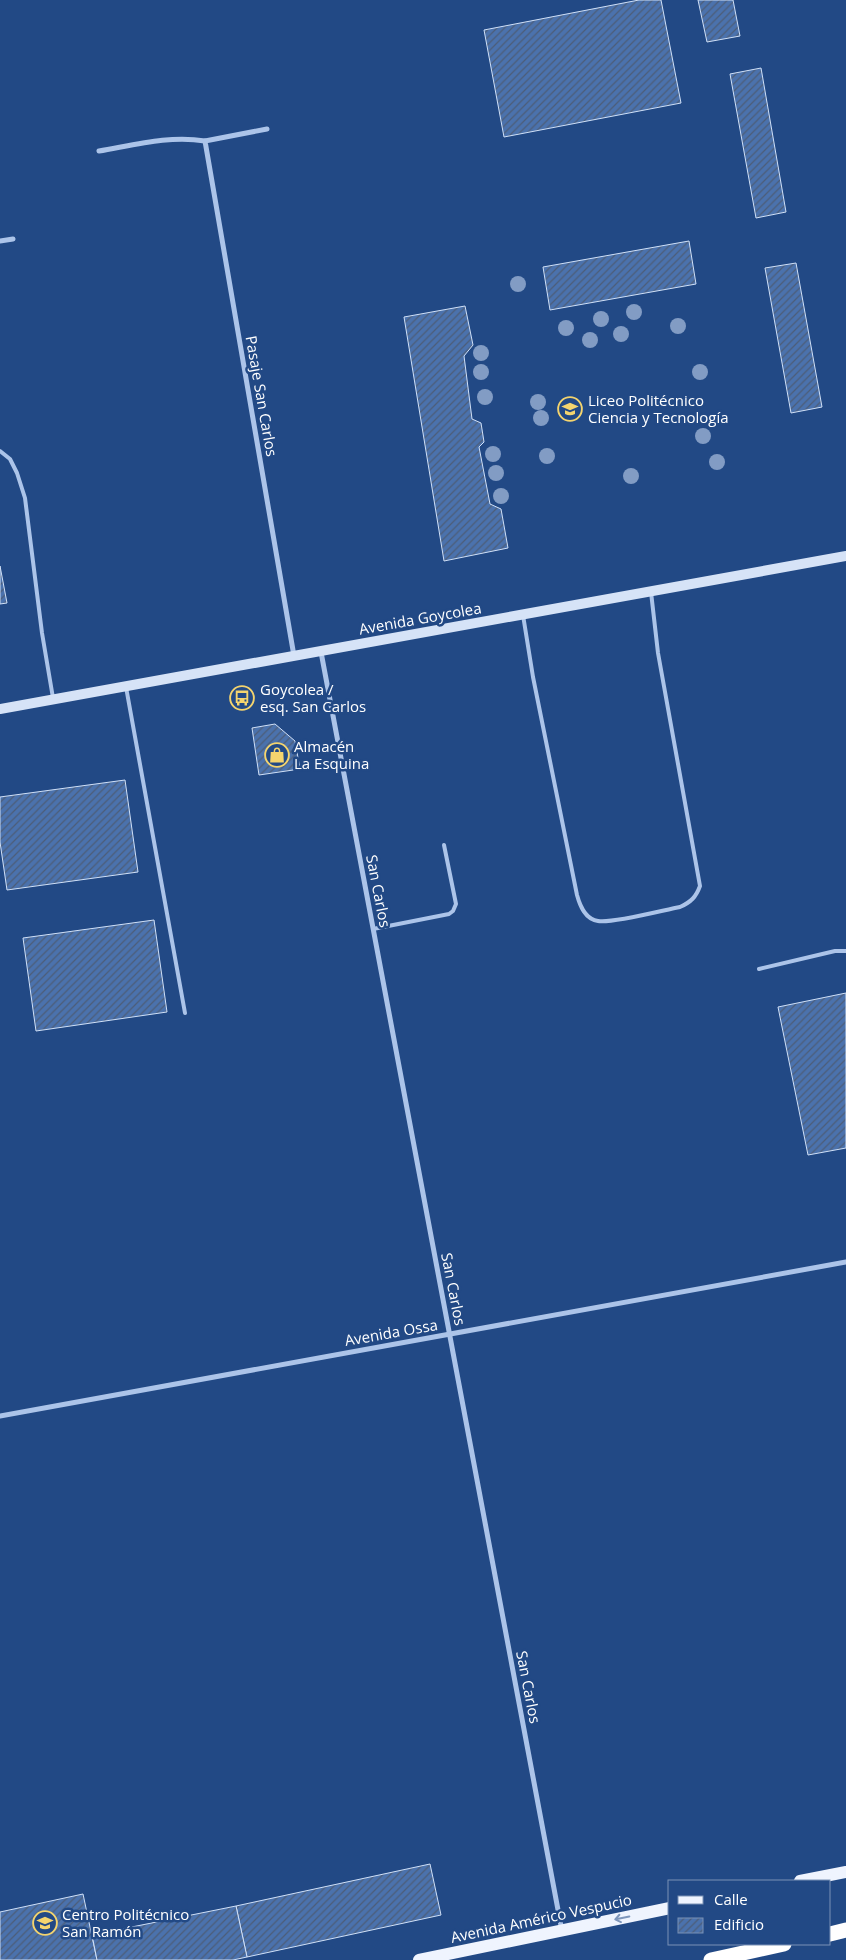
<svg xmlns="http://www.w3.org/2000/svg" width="846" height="1960" font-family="'Open Sans',sans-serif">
	<defs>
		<pattern id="building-hatch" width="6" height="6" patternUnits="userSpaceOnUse" patternTransform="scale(1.25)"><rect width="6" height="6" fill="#4b72ad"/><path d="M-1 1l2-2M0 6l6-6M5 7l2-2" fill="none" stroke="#4c5d78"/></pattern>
	</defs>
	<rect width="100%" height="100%" fill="#224985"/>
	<!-- building -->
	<g fill="url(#building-hatch)" stroke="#d0e0f7">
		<path d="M639 0H661L681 103 504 137 484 30Z"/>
		<path d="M698 0H733L740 36 707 42Z"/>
		<path d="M761 68 786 212 756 218 730 74Z"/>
		<path d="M689 241 696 284 550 310 543 267Z"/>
		<path d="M796 263 822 407 791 413 765 268Z"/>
		<path d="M465 306 473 345 464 356 472 419 481 423 484 442 479 447 490 504 501 509 508 548 444 561 404 317Z"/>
		<path d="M0 566 7 603 0 604Z"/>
		<path d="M275 724 295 741 300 769 259 775 252 728Z"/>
		<path d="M125 780 138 872 7 890 0 842V797Z"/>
		<path d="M154 920 167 1012 36 1031 23 938Z"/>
		<path d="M846 993V1148L808 1155 778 1007Z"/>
		<path d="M430 1864 441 1915 247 1957 236 1906Z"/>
		<path d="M83 1894 97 1960H0V1912Z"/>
		<path d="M236 1906 247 1957 233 1960H97L92 1935Z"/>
	</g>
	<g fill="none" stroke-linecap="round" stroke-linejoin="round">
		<!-- lane -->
		<g stroke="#acc4e9" stroke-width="4">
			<path d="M0 451 10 459 17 473 25 498 42 633 53 698"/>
			<path d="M523 615 533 677 577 895C580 906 585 919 598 921 611 924 664 910 680 907 691 902 696 897 700 886L658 653 651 592"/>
			<path d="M126 687 185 1013"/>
			<path d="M373 929 449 914 453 911 456 904 444 845"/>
			<path d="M759 969 835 951H846"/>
		</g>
		<!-- street -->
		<g stroke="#acc4e9" stroke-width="5">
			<path d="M267 129 205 141 294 656"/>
			<path d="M99 151C134 145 170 135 205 141"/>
			<path d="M0 241 13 239"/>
			<path d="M321 652 562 1931"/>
			<path d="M0 1416 846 1262"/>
		</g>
		<!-- secondary -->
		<path stroke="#d6e3f7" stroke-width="10" d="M0 709 846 556"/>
		<!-- primary -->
		<g stroke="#eff4fe" stroke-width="12">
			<path d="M800 1881 846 1872"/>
			<path d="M419 1960 670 1908"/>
		</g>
		<!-- highway -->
		<g stroke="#fff" stroke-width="15">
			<path d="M830 1934 846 1930"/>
			<path d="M711 1960 784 1944"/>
		</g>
	</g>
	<!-- trees -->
	<g fill="#829cc4">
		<circle cx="518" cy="284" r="8"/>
		<circle cx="634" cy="312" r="8"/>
		<circle cx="601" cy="319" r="8"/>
		<circle cx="678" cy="326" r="8"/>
		<circle cx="566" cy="328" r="8"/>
		<circle cx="621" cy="334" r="8"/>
		<circle cx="590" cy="340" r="8"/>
		<circle cx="481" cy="353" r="8"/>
		<circle cx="481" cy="372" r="8"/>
		<circle cx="700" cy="372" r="8"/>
		<circle cx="485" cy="397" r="8"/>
		<circle cx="538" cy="402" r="8"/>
		<circle cx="541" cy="418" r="8"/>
		<circle cx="703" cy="436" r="8"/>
		<circle cx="493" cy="454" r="8"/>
		<circle cx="547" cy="456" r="8"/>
		<circle cx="717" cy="462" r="8"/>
		<circle cx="496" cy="473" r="8"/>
		<circle cx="631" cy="476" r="8"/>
		<circle cx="501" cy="496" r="8"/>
	</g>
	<!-- one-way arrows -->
	<defs><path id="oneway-shaft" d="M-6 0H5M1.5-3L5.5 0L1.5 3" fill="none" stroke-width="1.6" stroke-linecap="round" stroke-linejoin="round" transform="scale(1.25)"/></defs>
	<use stroke="#7e96bb" href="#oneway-shaft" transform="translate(622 1918) rotate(168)"/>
	<!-- icons -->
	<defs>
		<g id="school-ring" transform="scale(1.25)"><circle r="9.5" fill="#224985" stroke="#f4d46e" stroke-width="1.5"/><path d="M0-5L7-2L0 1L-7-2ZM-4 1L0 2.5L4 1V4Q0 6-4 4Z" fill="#f4d46e"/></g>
		<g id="bus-ring" transform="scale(1.25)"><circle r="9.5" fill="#224985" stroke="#f4d46e" stroke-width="1.5"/><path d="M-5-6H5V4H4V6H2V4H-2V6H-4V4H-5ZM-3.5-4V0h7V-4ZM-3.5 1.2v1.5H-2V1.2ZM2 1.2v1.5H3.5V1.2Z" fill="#f4d46e"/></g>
		<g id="shop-ring" transform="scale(1.25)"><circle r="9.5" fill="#224985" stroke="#f4d46e" stroke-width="1.5"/><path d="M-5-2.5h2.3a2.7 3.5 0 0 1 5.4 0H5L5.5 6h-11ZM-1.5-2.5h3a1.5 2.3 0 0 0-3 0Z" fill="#f4d46e"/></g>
	</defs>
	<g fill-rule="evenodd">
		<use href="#school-ring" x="570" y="409"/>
		<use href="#bus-ring" x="242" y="698"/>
		<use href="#shop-ring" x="277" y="755"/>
		<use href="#school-ring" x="45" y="1923"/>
	</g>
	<g text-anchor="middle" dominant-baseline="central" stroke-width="5" stroke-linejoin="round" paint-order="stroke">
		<!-- street labels -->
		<g font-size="15" fill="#fff" stroke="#224985">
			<text transform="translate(262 396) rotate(80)">Pasaje San Carlos</text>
			<text transform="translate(420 618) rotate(-10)">Avenida Goycolea</text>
			<text transform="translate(379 891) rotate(79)">San Carlos</text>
			<text transform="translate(454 1289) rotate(79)">San Carlos</text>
			<text transform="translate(391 1332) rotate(-10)">Avenida Ossa</text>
			<text transform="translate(529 1687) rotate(79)">San Carlos</text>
			<text transform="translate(541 1918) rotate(-12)">Avenida Américo Vespucio</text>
		</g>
		<!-- poi labels -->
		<g font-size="15" fill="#fff" stroke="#224985" text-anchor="start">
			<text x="588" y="400">Liceo Politécnico<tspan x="588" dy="17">Ciencia y Tecnología</tspan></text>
			<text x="260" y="689">Goycolea /<tspan x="260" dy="17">esq. San Carlos</tspan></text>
			<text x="294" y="746">Almacén<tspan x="294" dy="17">La Esquina</tspan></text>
			<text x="62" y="1914">Centro Politécnico<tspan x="62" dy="17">San Ramón</tspan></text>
		</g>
	</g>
	<!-- legend -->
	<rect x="668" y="1880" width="162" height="65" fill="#224985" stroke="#7a92b6"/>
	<rect x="678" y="1896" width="25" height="8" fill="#eff4fe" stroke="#7a92b6"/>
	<text x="714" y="1905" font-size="15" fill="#ffffff">Calle</text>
	<rect x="678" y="1918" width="25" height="15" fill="url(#building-hatch)" stroke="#7a92b6"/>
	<text x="714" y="1930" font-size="15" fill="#ffffff">Edificio</text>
</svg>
